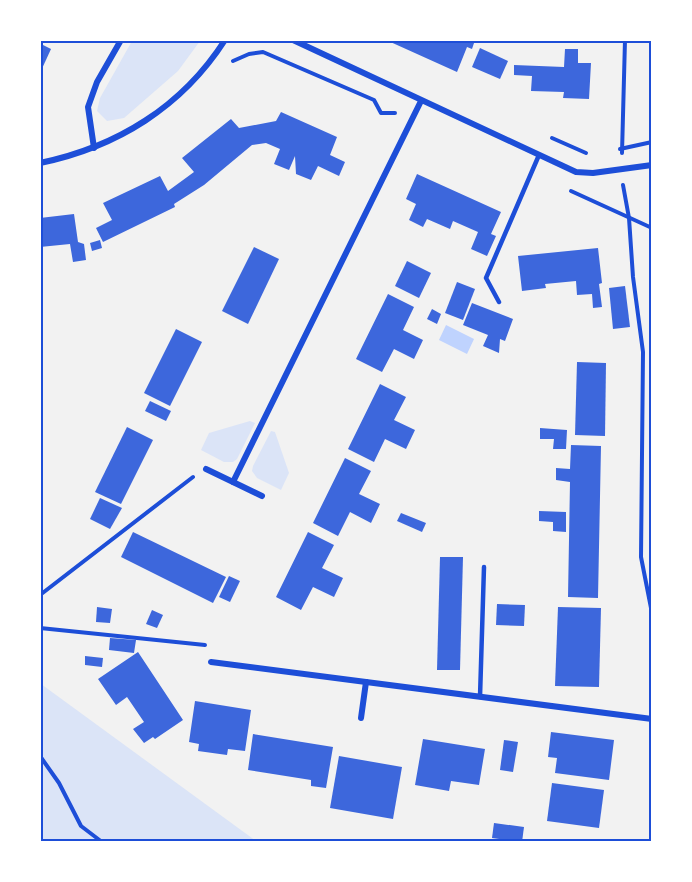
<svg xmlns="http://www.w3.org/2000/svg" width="692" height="882" font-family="Roboto,sans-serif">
	<rect width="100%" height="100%" fill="#f2f2f2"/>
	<!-- green -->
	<g fill="#dbe4f7">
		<path d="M132 41H200L178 71 124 118 107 121 97 111 100 98Z"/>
		<path d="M250 421 255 423 237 459 233 462H224L201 450 209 433Z"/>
		<path d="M271 431 275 432 289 473 281 490 257 478 252 471 253 466Z"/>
		<path d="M41 684 256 841H41Z"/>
	</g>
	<!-- water -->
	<path fill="#bfd3fe" d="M446 325 474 339 467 354 439 340Z"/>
	<!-- building -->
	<g fill="#3d67dc">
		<path d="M386 40H475L472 49 467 47 457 72Z"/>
		<path d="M43 45 51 49 40 73V51Z"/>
		<path d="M480 48 508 61 500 79 472 67Z"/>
		<path d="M565 49H578V63H591L589 99 563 98 564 92 531 91 532 76 514 75V65L564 67Z"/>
		<path d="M281 112 337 137 330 155 345 162 339 176 318 166 311 180 296 174 295 156 289 170 274 164 280 149 266 143 252 145 204 185 174 204 175 207 103 242 96 228 112 220 103 203 160 176 168 191 194 172 182 158 231 119 239 128 276 121Z"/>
		<path d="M417 174 501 212 491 234 496 236 487 256 471 249 478 232 453 221 450 229 427 219 423 227 409 220 416 204 406 199Z"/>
		<path d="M74 214 78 242 84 244 86 260 73 262 70 244 40 247V218Z"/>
		<path d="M100 240 102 248 92 251 90 243Z"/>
		<path d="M254 247 279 259 248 324 222 311Z"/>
		<path d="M598 248 602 283 599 284 602 307 593 308 592 294 577 295 576 281 545 284 546 288 522 291 518 256Z"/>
		<path d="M407 261 431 273 419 298 395 286Z"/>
		<path d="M457 282 475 289 463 320 445 313Z"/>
		<path d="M625 286 630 327 613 329 609 288Z"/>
		<path d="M388 294 414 307 403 330 423 340 414 359 394 349 382 372 356 359Z"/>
		<path d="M472 303 513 319 505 341 500 339 499 353 483 346 488 335 463 325Z"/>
		<path d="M432 309 441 314 437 324 427 319Z"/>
		<path d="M176 329 202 342 170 406 144 393Z"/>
		<path d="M577 362 606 363 605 436 575 435Z"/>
		<path d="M380 384 406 397 394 420 415 430 406 449 385 439 374 462 348 449Z"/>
		<path d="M150 401 171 411 166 421 145 411Z"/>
		<path d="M127 427 153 440 121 504 95 492Z"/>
		<path d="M540 428 567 430 566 449H553L554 439H540Z"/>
		<path d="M571 445 601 446 598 598 568 597 570 482 556 480V468L570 469Z"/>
		<path d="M345 458 371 471 359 494 380 504 371 523 350 512 338 536 313 523Z"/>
		<path d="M100 498 122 508 110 529 90 519Z"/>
		<path d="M539 511 566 512V532L553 531V522L539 521Z"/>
		<path d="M401 513 426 523 422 532 397 521Z"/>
		<path d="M133 532 226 577 213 603 121 557Z"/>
		<path d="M308 532 334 545 322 568 343 578 334 597 313 587 301 610 276 597Z"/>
		<path d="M440 557H463L460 670H437Z"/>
		<path d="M229 576 240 581 230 602 219 597Z"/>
		<path d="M497 604 525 605 524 626 496 625Z"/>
		<path d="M97 607 112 609 110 623 96 622Z"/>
		<path d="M558 607 601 608 599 687 555 686Z"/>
		<path d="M152 610 163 615 157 628 146 624Z"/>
		<path d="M110 638 136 640 134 653 109 650Z"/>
		<path d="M138 652 183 720 155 739 153 737 144 743 133 729 144 722 127 697 116 705 98 679Z"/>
		<path d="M85 656 103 658 102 667 85 665Z"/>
		<path d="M195 701 251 710 245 751 228 749 227 755 198 751 199 744 189 742Z"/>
		<path d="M551 732 614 740 609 780 555 773 557 758 548 757Z"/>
		<path d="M253 734 333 747 326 788 311 786V780L248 770Z"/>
		<path d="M423 739 485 749 479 785 451 781 449 791 415 785Z"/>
		<path d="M504 740 518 742 513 772 500 770Z"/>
		<path d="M339 756 402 767 393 819 330 808Z"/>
		<path d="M552 783 604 790 599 828 547 821Z"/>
		<path d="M494 823 524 827 522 842 492 838Z"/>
	</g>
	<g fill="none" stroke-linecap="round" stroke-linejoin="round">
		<!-- path -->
		<g stroke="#1d4ed8" stroke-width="4">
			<path d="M233 61 249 54 263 52 374 100 381 113H395"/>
			<path d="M552 138 586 153"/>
			<path d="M620 149 652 142"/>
			<path d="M622 153 625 40"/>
			<path d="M623 185 629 218 633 277 643 352 641 557 652 613"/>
			<path d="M571 191 652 228"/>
			<path d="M40 595 193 477"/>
			<path d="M40 628 205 645"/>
			<path d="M40 756 59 783 81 826 102 842"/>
		</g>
		<!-- service -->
		<g stroke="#1d4ed8" stroke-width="4.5">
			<path d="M499 302 486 278 539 155"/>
			<path d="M480 697 484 567"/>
		</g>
		<!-- minor -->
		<g stroke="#1d4ed8" stroke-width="6">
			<path d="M293 40 576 172 593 173 652 165"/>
			<path d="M94 148 88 107 97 82 121 40"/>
			<path d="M40 163C117 147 182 107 225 40"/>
			<path d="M206 469 233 482"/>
			<path d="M262 496 233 482 421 101"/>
			<path d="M211 662 652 719"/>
			<path d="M361 718 366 682"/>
		</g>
	</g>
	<!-- border -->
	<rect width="692" height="882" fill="none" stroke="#ffffff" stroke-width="84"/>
	<rect x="42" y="42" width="608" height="798" fill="none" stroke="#1d4ed8" stroke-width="2"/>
</svg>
